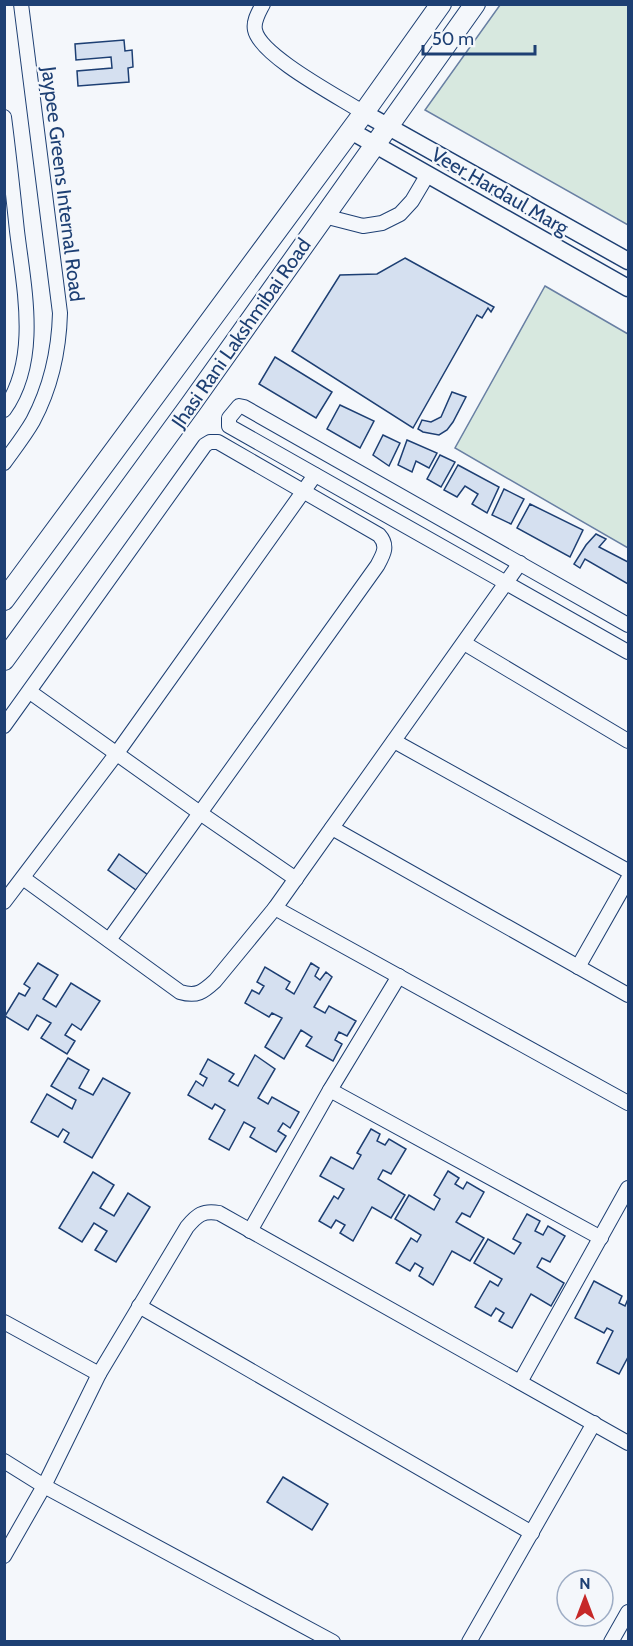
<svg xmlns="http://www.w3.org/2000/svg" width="633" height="1646" font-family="Cabin,sans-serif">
	<rect width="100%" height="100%" fill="#f4f7fb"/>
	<!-- green -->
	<g fill="#d7e8df" stroke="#687fa3" stroke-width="1.5">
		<path d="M500 5H628V225L425 110Z"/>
		<path d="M545 286 628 334V548L455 448Z"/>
	</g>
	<!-- building -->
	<g fill="#d5e0f0" stroke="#1d3f73" stroke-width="1.5">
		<path d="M124 40 125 51 132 50 133 67 128 68 129 82 78 86 77 71 112 68 111 57 76 60 75 44Z"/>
		<path d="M405 258 494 307 491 312 488 308 482 318 477 315 413 428 292 351 340 275 377 274Z"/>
		<path d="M275 357 332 392 316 418 259 384Z"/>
		<path d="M452 392 466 397 453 422 447 430 439 435 423 432 418 429 422 420 431 422 441 417Z"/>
		<path d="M340 405 374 421 360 448 327 429Z"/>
		<path d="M383 435 400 443 389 466 373 455Z"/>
		<path d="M407 440 437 453 429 468 416 461 412 472 398 465Z"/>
		<path d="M440 455 455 462 441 487 427 479Z"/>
		<path d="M458 465 499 487 487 513 472 504 478 494 465 486 457 497 444 490Z"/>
		<path d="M504 489 524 499 511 524 492 515Z"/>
		<path d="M530 504 583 530 570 557 517 528Z"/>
		<path d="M596 534 606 539 599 547 628 562V584L585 559 580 568 574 564 586 545Z"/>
		<path d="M119 854 148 875 136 890 108 870Z"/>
		<path d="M38 963 58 975 43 999 56 1007 71 983 100 1001 81 1030 72 1024 65 1035 75 1041 67 1054 41 1038 51 1023 37 1015 28 1030 5 1016 19 993 25 996 30 988 24 984Z"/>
		<path d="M311 963 319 968 315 976 320 980 326 972 332 977 314 1007 325 1013 329 1006 356 1021 347 1036 339 1032 335 1040 342 1044 333 1061 306 1046 312 1037 301 1030 284 1059 265 1047 282 1018 272 1013 269 1017 245 1003 252 990 259 994 264 986 257 982 265 967 290 982 286 989 294 994Z"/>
		<path d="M255 1055 275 1069 258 1098 268 1104 272 1097 299 1112 290 1128 283 1123 278 1131 286 1136 276 1152 250 1137 255 1128 244 1122 229 1150 209 1139 225 1110 215 1104 212 1109 188 1095 196 1081 203 1086 207 1078 200 1074 208 1059 234 1074 229 1081 238 1086Z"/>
		<path d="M68 1058 89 1070 79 1088 93 1095 103 1078 130 1093 92 1158 64 1142 69 1133 63 1129 58 1137 31 1122 47 1094 72 1109 76 1100 51 1086Z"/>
		<path d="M371 1129 380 1134 377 1141 385 1145 389 1139 406 1149 391 1174 383 1170 378 1179 405 1195 391 1218 372 1207 353 1241 340 1233 345 1225 336 1220 331 1228 319 1221 334 1196 338 1199 344 1189 320 1176 331 1157 353 1169 361 1155 357 1153Z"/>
		<path d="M448 1171 459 1178 455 1184 463 1189 467 1182 484 1192 470 1217 462 1213 456 1222 484 1238 470 1261 452 1251 433 1285 419 1276 423 1268 415 1263 410 1271 396 1263 411 1238 417 1242 421 1235 395 1219 409 1195 434 1210 440 1199 434 1195Z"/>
		<path d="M93 1172 114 1185 100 1208 114 1216 128 1193 150 1207 116 1262 95 1250 107 1231 94 1223 82 1242 59 1228Z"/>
		<path d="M527 1214 540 1221 535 1231 543 1235 548 1226 565 1236 550 1262 542 1258 537 1267 564 1283 551 1306 531 1294 512 1328 499 1321 504 1313 496 1308 491 1316 475 1307 490 1281 498 1286 502 1279 474 1263 488 1239 514 1254 521 1243 513 1239Z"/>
		<path d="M594 1281 622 1296 619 1303 625 1306 628 1299V1357L619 1374 597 1363 613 1331 607 1328 604 1333 575 1318Z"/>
		<path d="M283 1477 328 1504 312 1530 267 1502Z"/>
	</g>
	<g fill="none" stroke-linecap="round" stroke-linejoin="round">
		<!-- minor casing -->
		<g stroke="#1d3f73" stroke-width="16">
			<g id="minor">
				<path d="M263 4C259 12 253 21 255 30 260 56 341 98 364 113"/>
				<path d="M4 117C9 155 13 193 17 231 24 289 40 359 4 410"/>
				<path d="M324 216 363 226 382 223 400 214 412 201 428 174"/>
				<path d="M4 463C14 449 25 435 33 421 51 387 59 351 60 313L21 4"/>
				<path d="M628 625 244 407 239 406 229 418V426L628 652"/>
				<path d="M464 643 628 741"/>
				<path d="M30 692 200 813 296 879"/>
				<path d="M4 726 205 445 210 442H218L379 535C389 546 383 555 377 566L109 940"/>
				<path d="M394 741 628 871"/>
				<path d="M332 828 628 995"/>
				<path d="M23 878 180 992C197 997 203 992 215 981L275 908 520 563"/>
				<path d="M4 902 117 753 315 475"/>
				<path d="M275 908 628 1103"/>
				<path d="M578 967 628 879"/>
				<path d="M330 1090 601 1238"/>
				<path d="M250 1231 330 1090 399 976"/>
				<path d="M139 1306 532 1533"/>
				<path d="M4 1322 99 1374"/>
				<path d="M520 1382 628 1188"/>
				<path d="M4 1461 44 1486 333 1642"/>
				<path d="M4 1556 44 1486 99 1374 187 1227C197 1215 203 1210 219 1213L628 1443"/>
				<path d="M469 1642 594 1423"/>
				<path d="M611 1642 628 1612"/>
			</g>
		</g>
		<!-- tertiary casing -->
		<g stroke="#1d3f73" stroke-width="19">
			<g id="tertiary">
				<path d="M364 113 628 261"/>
				<path d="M351 131 628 288"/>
			</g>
		</g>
		<!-- secondary casing -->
		<g stroke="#1d3f73" stroke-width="22">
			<g id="secondary">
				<path d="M4 600 360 118 441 4"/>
				<path d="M4 660 191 404 475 4"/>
			</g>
		</g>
		<!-- minor -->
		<use href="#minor" stroke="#f4f7fb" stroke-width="14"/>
		<!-- tertiary -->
		<use href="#tertiary" stroke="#f4f7fb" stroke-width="16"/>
		<!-- secondary -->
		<use href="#secondary" stroke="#f4f7fb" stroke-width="20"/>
	</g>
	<g text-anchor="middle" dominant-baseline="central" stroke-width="4.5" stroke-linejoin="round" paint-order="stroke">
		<!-- street labels -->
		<g font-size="20" fill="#1d3f73" stroke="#f4f7fb">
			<text transform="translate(63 184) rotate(83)">Jaypee Greens Internal Road</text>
			<text transform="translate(500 191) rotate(30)">Veer Hardaul Marg</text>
			<text transform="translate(241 333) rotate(-55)">Jhasi Rani Lakshmibai Road</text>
		</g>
	</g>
	<!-- border -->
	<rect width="633" height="1646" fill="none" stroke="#1d3f73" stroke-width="12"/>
	<!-- north arrow -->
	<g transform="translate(585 1598)"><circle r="28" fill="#f4f7fb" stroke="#9eadc5" stroke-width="1.5"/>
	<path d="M0-4.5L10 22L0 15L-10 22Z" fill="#c62828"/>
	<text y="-9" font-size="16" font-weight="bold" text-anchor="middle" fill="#1d3f73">N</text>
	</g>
	<!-- scale -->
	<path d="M423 45v9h112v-9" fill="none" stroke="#1d3f73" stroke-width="3"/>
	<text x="432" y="45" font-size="18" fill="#1d3f73" stroke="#f4f7fb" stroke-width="4.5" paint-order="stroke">50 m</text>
</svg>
